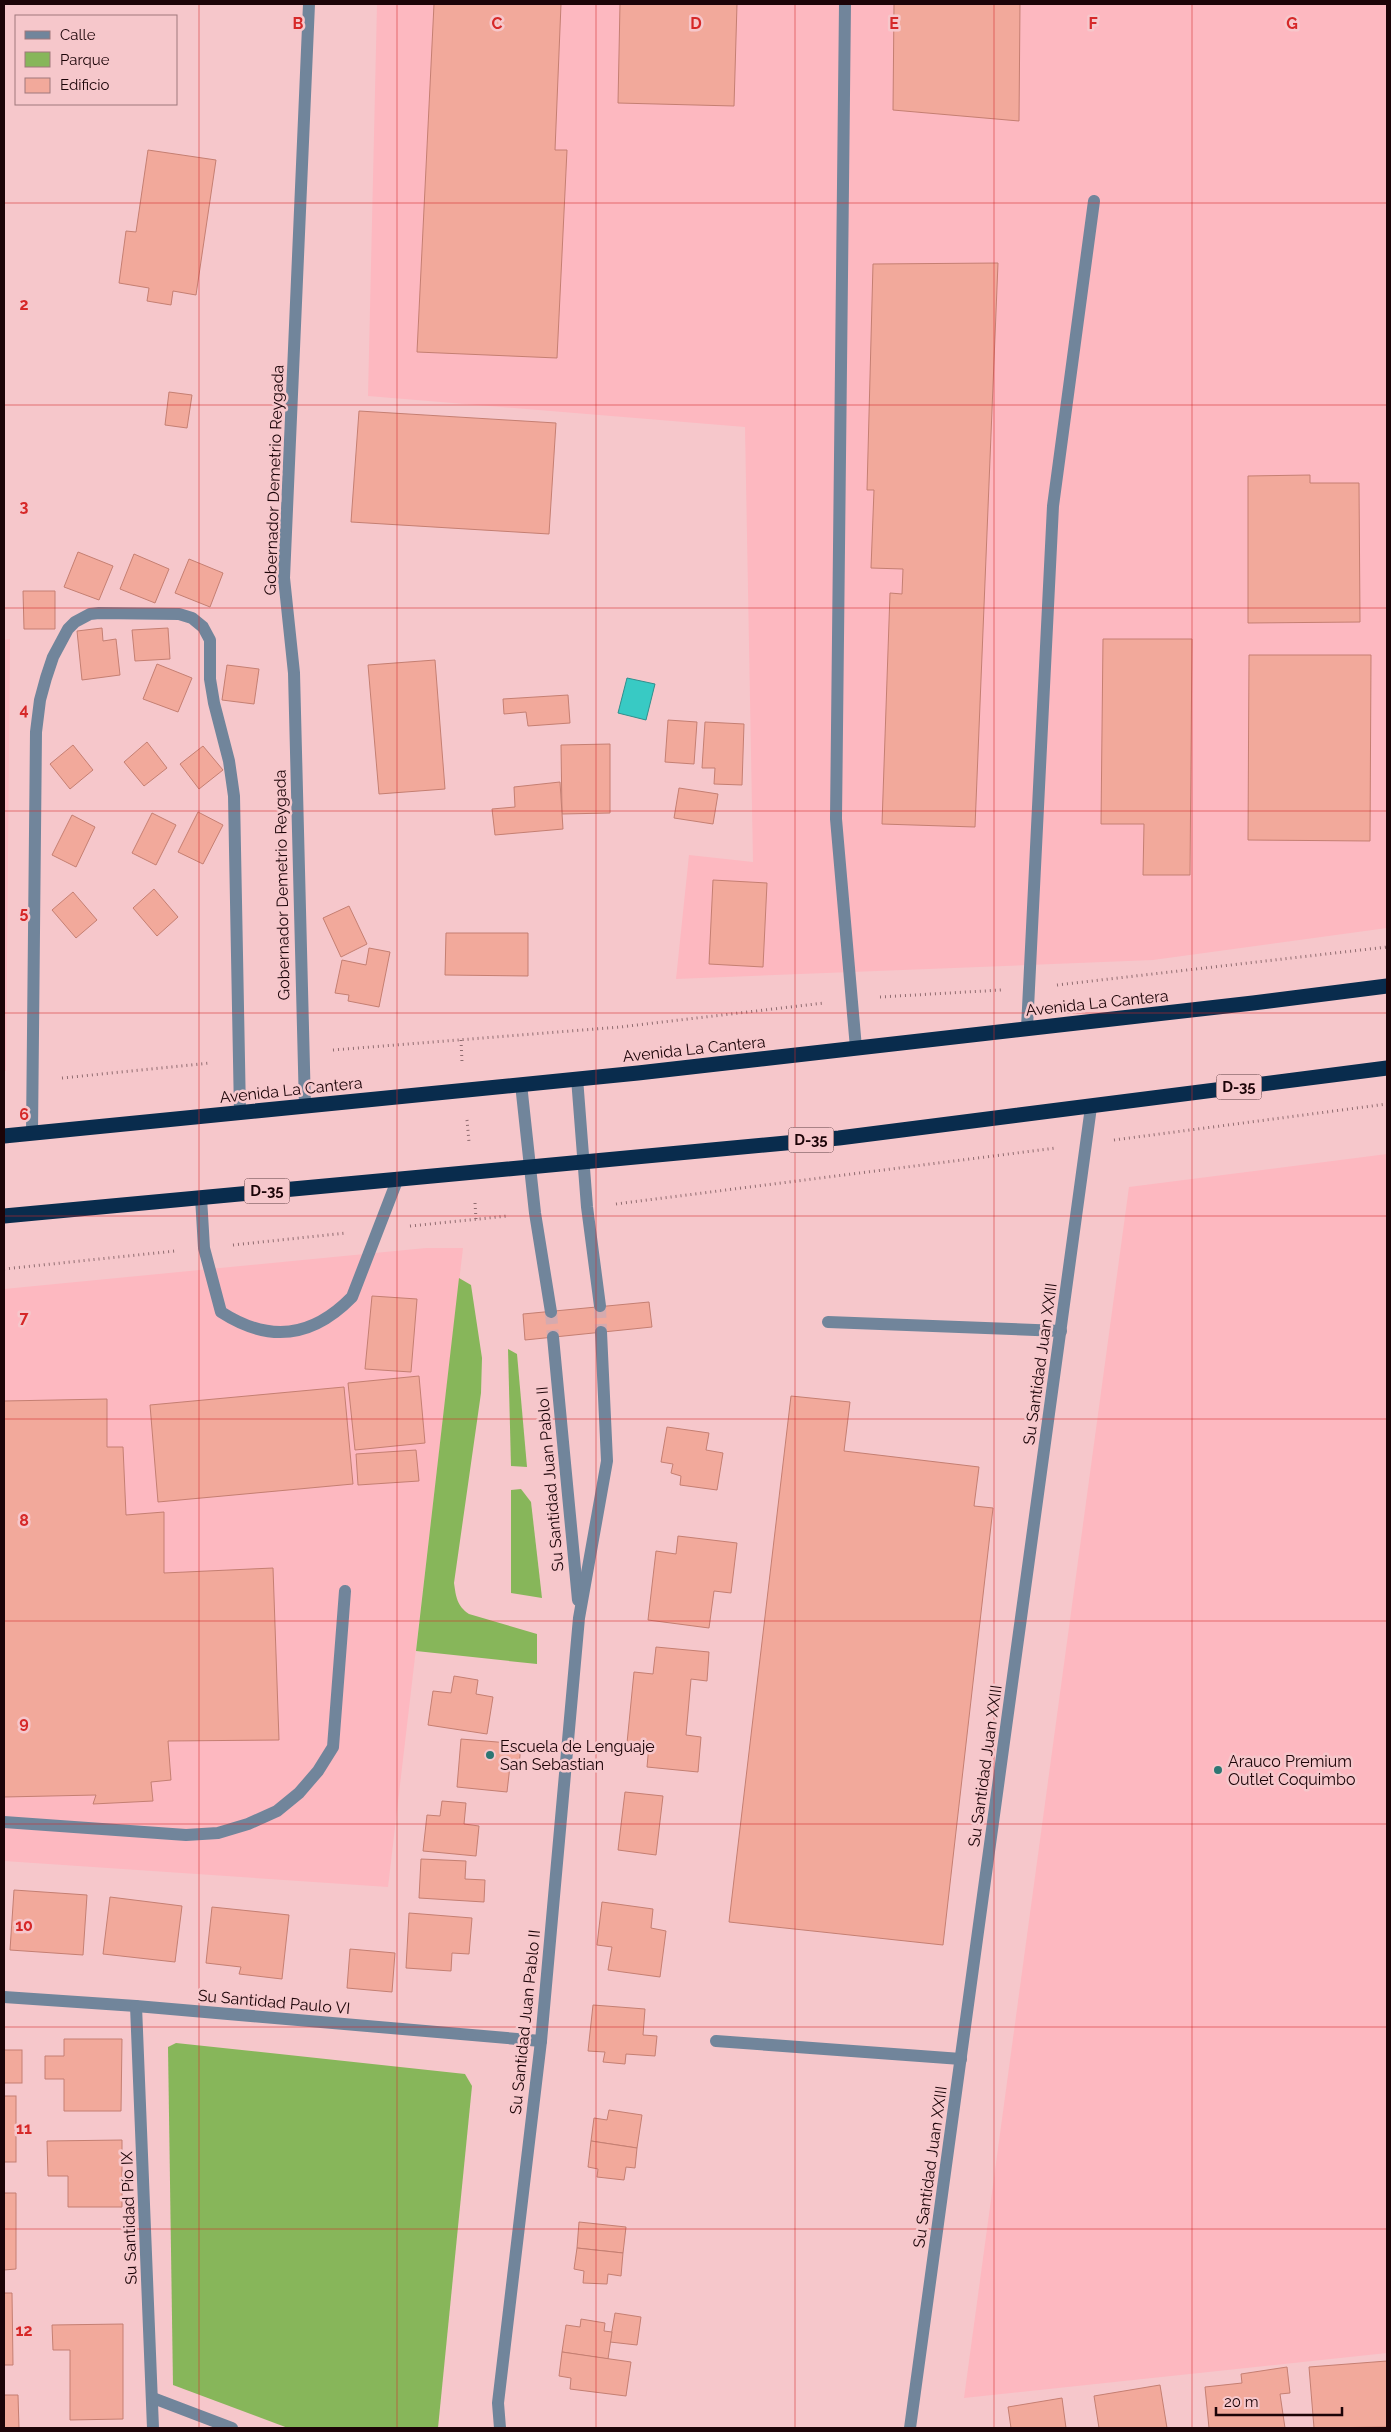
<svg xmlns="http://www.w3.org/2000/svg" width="1391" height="2432" font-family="Raleway,sans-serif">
	<rect width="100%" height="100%" fill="#f6c7cb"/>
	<!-- built -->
	<g fill="#fdb8c0">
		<path d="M377 4H1387V928L1153 960 676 979 689 855 753 862 745 427 368 396Z"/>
		<path d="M10 639 6 1071H4V640Z"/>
		<path d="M1387 1154V2353L964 2398 1129 1187Z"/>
		<path d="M426 1248H463L388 1887 4 1861V1289Z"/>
	</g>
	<!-- green -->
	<g fill="#87b65a">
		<path d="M459 1278 471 1285 482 1358 481 1393 454 1583C456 1597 457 1606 469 1614L537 1634V1664L416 1651Z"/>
		<path d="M508 1349 517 1354 527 1467 511 1466Z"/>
		<path d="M521 1489 531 1502 542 1598 511 1593V1490Z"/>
		<path d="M176 2043 465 2074 472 2086 438 2428H288L173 2385 168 2047Z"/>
	</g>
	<!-- water -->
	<path fill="#38cac4" stroke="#308f8c" d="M627 678 655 684 646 720 618 713Z"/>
	<!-- building -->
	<g fill="#f2a99b" stroke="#c57f72">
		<path d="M434 4H561L555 150H567L557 358 417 352Z"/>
		<path d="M620 4H737L734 106 618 103Z"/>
		<path d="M894 4H1020L1019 121 893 110Z"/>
		<path d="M148 150 216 160 196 295 173 291 171 305 147 301 149 288 119 283 126 231 136 232Z"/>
		<path d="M998 263 975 827 882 824 890 593 902 594 903 569 871 568 874 490H867L873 264Z"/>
		<path d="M169 392 192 395 187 428 165 425Z"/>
		<path d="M359 411 556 423 549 534 351 522Z"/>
		<path d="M1310 475V483H1359L1360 622 1248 623V476Z"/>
		<path d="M78 552 113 566 99 600 64 587Z"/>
		<path d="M134 554 169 569 155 603 120 589Z"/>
		<path d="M189 559 223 573 210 607 175 593Z"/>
		<path d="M23 591H55V629H24Z"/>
		<path d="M102 628 103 641 116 639 120 675 82 680 77 631Z"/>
		<path d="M168 628 170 659 135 661 132 630Z"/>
		<path d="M1103 639H1192L1190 875H1143L1144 824H1101Z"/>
		<path d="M1249 655H1371L1370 841 1248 840Z"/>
		<path d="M435 660 445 789 379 794 368 665Z"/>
		<path d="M157 664 192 678 178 712 143 699Z"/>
		<path d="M227 665 259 669 254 704 222 700Z"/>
		<path d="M568 695 570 723 528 726 526 712 504 714 503 699Z"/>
		<path d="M668 720 697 722 694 764 665 762Z"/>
		<path d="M705 722 744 724 742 785 714 784 715 768H702Z"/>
		<path d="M147 742 167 768 144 786 124 762Z"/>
		<path d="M610 744V813L562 814 561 745Z"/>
		<path d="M73 745 93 770 70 789 50 764Z"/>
		<path d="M203 746 223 770 199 789 180 764Z"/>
		<path d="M560 782 563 829 495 835 492 809 515 807 514 787Z"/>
		<path d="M679 788 718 794 713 824 674 818Z"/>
		<path d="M198 812 223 825 203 864 178 852Z"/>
		<path d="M152 813 176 825 156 865 132 853Z"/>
		<path d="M72 815 95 827 76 867 52 855Z"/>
		<path d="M713 880 767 883 763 967 709 964Z"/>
		<path d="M154 889 178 917 157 936 133 908Z"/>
		<path d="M73 892 97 920 76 938 52 910Z"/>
		<path d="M349 906 367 944 341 957 323 918Z"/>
		<path d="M446 933H528V976L445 975Z"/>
		<path d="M369 948 390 952 379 1007 348 1001 349 995 335 993 342 960 366 965Z"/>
		<path d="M372 1296 417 1299 411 1372 365 1369Z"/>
		<path d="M649 1302 652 1327 525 1340 523 1314Z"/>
		<path d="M419 1376 425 1443 355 1450 348 1383Z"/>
		<path d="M344 1387 353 1484 158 1502 150 1405Z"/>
		<path d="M791 1396 850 1402 844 1451 979 1467 974 1506 993 1508 943 1945 729 1922Z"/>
		<path d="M107 1399V1447H123L126 1515 164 1512V1573L273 1568 279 1740 168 1741 171 1780 151 1782 153 1801 93 1804 96 1795 4 1797V1401Z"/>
		<path d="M667 1427 709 1433 706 1450 723 1453 717 1490 680 1485 681 1476 671 1473 673 1464 661 1462Z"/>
		<path d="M416 1450 419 1481 358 1485 356 1454Z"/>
		<path d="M678 1536 737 1543 731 1593 714 1591 709 1628 648 1620 656 1551 676 1554Z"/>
		<path d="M656 1647 709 1652 707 1681 691 1679 686 1735 701 1737 698 1772 647 1767 649 1745 627 1743 634 1672 653 1674Z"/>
		<path d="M454 1676 478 1680 476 1694 493 1697 487 1734 428 1725 433 1691 451 1693Z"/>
		<path d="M461 1739 521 1744 519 1767 510 1766 507 1792 457 1787Z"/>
		<path d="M625 1792 663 1796 656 1855 618 1850Z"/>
		<path d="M442 1801 466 1803 464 1824 479 1826 476 1856 423 1851 427 1815 440 1816Z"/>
		<path d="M421 1859 466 1861 465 1879 485 1880 484 1902 419 1898Z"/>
		<path d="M14 1890 87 1895 83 1955 10 1950Z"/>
		<path d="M110 1897 182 1906 175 1962 103 1954Z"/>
		<path d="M602 1902 653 1909 651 1928 666 1931 660 1977 608 1970 612 1947 597 1945Z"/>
		<path d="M212 1907 289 1915 282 1979 239 1974 241 1967 206 1963Z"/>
		<path d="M409 1913 472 1918 469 1954 452 1953 451 1971 406 1968Z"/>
		<path d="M350 1949 395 1953 392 1992 347 1988Z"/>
		<path d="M593 2005 645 2009 643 2035 657 2036 655 2056 626 2054 625 2064 603 2062 605 2052 588 2051Z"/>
		<path d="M64 2039H122L121 2111H64V2079H45V2056H64Z"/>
		<rect x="4" y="2050" width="18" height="33"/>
		<rect x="4" y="2096" width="12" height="66"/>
		<path d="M609 2110 642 2115 637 2148 591 2141 594 2118 607 2120Z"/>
		<path d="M122 2140V2207H68V2176H48L47 2141Z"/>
		<path d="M591 2141 637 2148 635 2168 626 2167 624 2180 597 2177 598 2169 588 2167Z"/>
		<path d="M4 2193H16V2269L4 2270Z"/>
		<path d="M579 2222 626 2227 623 2253 577 2248Z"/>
		<path d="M577 2248 623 2253 621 2276 608 2274 607 2284 583 2283 584 2271 574 2269Z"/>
		<path d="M4 2293H12L13 2365H4Z"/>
		<path d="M615 2313 641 2317 637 2345 610 2342Z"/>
		<path d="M581 2319 605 2323 604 2331 612 2332 608 2359 562 2352 566 2325 580 2327Z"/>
		<path d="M123 2324V2419L70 2420V2350H53L52 2325Z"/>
		<path d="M562 2352 631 2362 626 2396 570 2389 571 2378 559 2376Z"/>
		<path d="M1387 2361V2427L1314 2428 1309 2367Z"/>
		<path d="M1287 2367 1290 2393 1280 2394 1285 2428H1209L1205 2387 1242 2383 1241 2374Z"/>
		<path d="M1160 2385 1167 2428H1099L1094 2396Z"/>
		<path d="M4 2395H18L19 2428H4Z"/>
		<path d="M1062 2398 1066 2428H1011L1008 2407Z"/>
	</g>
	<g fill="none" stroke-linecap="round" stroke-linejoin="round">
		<!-- minor-tunnel -->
		<g stroke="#d5aaae" stroke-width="12" stroke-dasharray="12 6" stroke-linecap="butt">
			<path d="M600 1306 601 1332"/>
			<path d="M551 1312 553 1337"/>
		</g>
		<!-- path -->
		<g stroke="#906c70" stroke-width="3" stroke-dasharray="1 4" stroke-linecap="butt">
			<path d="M1057 985 1387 947"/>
			<path d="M880 997 1001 990"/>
			<path d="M461 1040 462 1062"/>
			<path d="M333 1050 620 1027 824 1003"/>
			<path d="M62 1078 210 1063"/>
			<path d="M467 1120 469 1142"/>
			<path d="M1114 1140 1387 1104"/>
			<path d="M475 1203 476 1219"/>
			<path d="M616 1204 1056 1148"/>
			<path d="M410 1226 508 1216"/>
			<path d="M233 1245 346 1233"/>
			<path d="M4 1269 175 1251"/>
		</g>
		<!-- minor -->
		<g stroke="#71859b" stroke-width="12">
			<path d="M845 4 836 819 856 1048"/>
			<path d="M1027 1028 1053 506 1094 201"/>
			<path d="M577 1078 587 1207 600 1306"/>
			<path d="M521 1084 535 1213 551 1312"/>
			<path d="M305 1107 294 673 284 578 309 4"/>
			<path d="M32 1133 36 732 40 700 46 678 53 657 68 629 75 622 90 614 99 613 179 614 192 618 203 627 210 640V679L214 703 229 761 234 796 240 1113"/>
			<path d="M201 1197 204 1248 221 1312C269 1343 312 1338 352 1297L398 1178"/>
			<path d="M828 1322 1061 1331"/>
			<path d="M553 1337 578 1600"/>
			<path d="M4 1822 186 1835 218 1833 248 1824 277 1811 299 1793 318 1771 333 1747 345 1591"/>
			<path d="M4 1997 136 2006 541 2041"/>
			<path d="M136 2006 153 2428"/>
			<path d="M716 2041 961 2059"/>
			<path d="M153 2398 232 2428"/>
			<path d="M500 2428 498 2403 541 2041 579 1618 607 1461 601 1332"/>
			<path d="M910 2428 1091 1107"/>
		</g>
		<!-- highway -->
		<g stroke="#092c4d" stroke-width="15">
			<path d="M4 1136 638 1073 1253 1003 1387 986"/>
			<path d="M4 1216 839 1138 1387 1068"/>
		</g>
	</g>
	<!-- grid -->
	<path fill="none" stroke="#d62828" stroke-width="1" stroke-opacity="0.55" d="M199 4V2428M397 4V2428M596 4V2428M795 4V2428M994 4V2428M1192 4V2428M4 203H1387M4 405H1387M4 608H1387M4 811H1387M4 1013H1387M4 1216H1387M4 1419H1387M4 1621H1387M4 1824H1387M4 2027H1387M4 2229H1387"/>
	<!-- markers -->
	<g fill="#2d7673" stroke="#f6c7cb" stroke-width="2">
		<circle cx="490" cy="1755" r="5"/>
		<circle cx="1218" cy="1770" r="5"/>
	</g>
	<g text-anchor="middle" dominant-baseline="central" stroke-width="5" stroke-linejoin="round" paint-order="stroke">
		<!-- shield labels -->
		<g fill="#f6c7cb" stroke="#5d3e42" stroke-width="1">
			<rect x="1216.5" y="1074.5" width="45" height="25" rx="4"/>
			<rect x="788.5" y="1127.5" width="45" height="25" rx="4"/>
			<rect x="244.5" y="1178.5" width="45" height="25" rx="4"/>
		</g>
		<g font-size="15" font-weight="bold" fill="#1c0408">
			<text x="1239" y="1087">D-35</text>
			<text x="811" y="1140">D-35</text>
			<text x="267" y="1191">D-35</text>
		</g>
		<!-- street labels -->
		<g font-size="16" fill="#1c0408" stroke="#f6c7cb">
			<text transform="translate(274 480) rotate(-88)">Gobernador Demetrio Reygada</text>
			<text transform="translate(282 885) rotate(-91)">Gobernador Demetrio Reygada</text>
			<text transform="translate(1097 1003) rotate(-6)">Avenida La Cantera</text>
			<text transform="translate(694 1049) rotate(-6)">Avenida La Cantera</text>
			<text transform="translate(291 1090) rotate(-6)">Avenida La Cantera</text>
			<text transform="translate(1040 1364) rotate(-82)">Su Santidad Juan XXIII</text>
			<text transform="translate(550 1479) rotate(-95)">Su Santidad Juan Pablo II</text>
			<text transform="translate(985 1766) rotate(-82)">Su Santidad Juan XXIII</text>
			<text transform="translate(274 2002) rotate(5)">Su Santidad Paulo VI</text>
			<text transform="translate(525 2022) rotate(-84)">Su Santidad Juan Pablo II</text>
			<text transform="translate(930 2167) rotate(-82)">Su Santidad Juan XXIII</text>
			<text transform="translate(129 2218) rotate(-92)">Su Santidad Pío IX</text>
		</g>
		<!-- poi labels -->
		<g font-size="16" fill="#1c0408" stroke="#f6c7cb" text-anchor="start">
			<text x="500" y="1746">Escuela de Lenguaje<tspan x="500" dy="18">San Sebastian</tspan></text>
			<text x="1228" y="1761">Arauco Premium<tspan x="1228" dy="18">Outlet Coquimbo</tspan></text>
		</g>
	</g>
	<g font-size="16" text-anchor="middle" font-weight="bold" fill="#d62828" stroke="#f6c7cb" stroke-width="5" stroke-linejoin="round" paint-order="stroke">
		<text x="298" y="29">B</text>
		<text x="497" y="29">C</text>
		<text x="696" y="29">D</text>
		<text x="894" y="29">E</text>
		<text x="1093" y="29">F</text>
		<text x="1292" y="29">G</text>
		<text x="24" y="310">2</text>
		<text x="24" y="512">3</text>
		<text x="24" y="715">4</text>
		<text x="24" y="918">5</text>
		<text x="24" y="1120">6</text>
		<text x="24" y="1323">7</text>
		<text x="24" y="1526">8</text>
		<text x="24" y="1728">9</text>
		<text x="24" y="1931">10</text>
		<text x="24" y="2134">11</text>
		<text x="24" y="2336">12</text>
	</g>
	<!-- border -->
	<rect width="1391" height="2432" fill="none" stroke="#1c0408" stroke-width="10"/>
	<!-- legend -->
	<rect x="15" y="15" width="162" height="90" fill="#f6c7cb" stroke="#9f797d"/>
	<rect x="25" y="31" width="25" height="8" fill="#71859b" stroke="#9f797d"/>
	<text x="60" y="40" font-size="15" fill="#1c0408">Calle</text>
	<rect x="25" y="52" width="25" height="15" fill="#87b65a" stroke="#9f797d"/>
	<text x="60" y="65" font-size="15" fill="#1c0408">Parque</text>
	<rect x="25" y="78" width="25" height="15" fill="#f2a99b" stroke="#9f797d"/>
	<text x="60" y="90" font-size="15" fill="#1c0408">Edificio</text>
	<!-- scale -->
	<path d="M1216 2407v8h126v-8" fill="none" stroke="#1c0408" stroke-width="2.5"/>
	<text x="1224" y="2407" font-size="15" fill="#1c0408" stroke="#f6c7cb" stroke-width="4" paint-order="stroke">20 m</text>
</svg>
